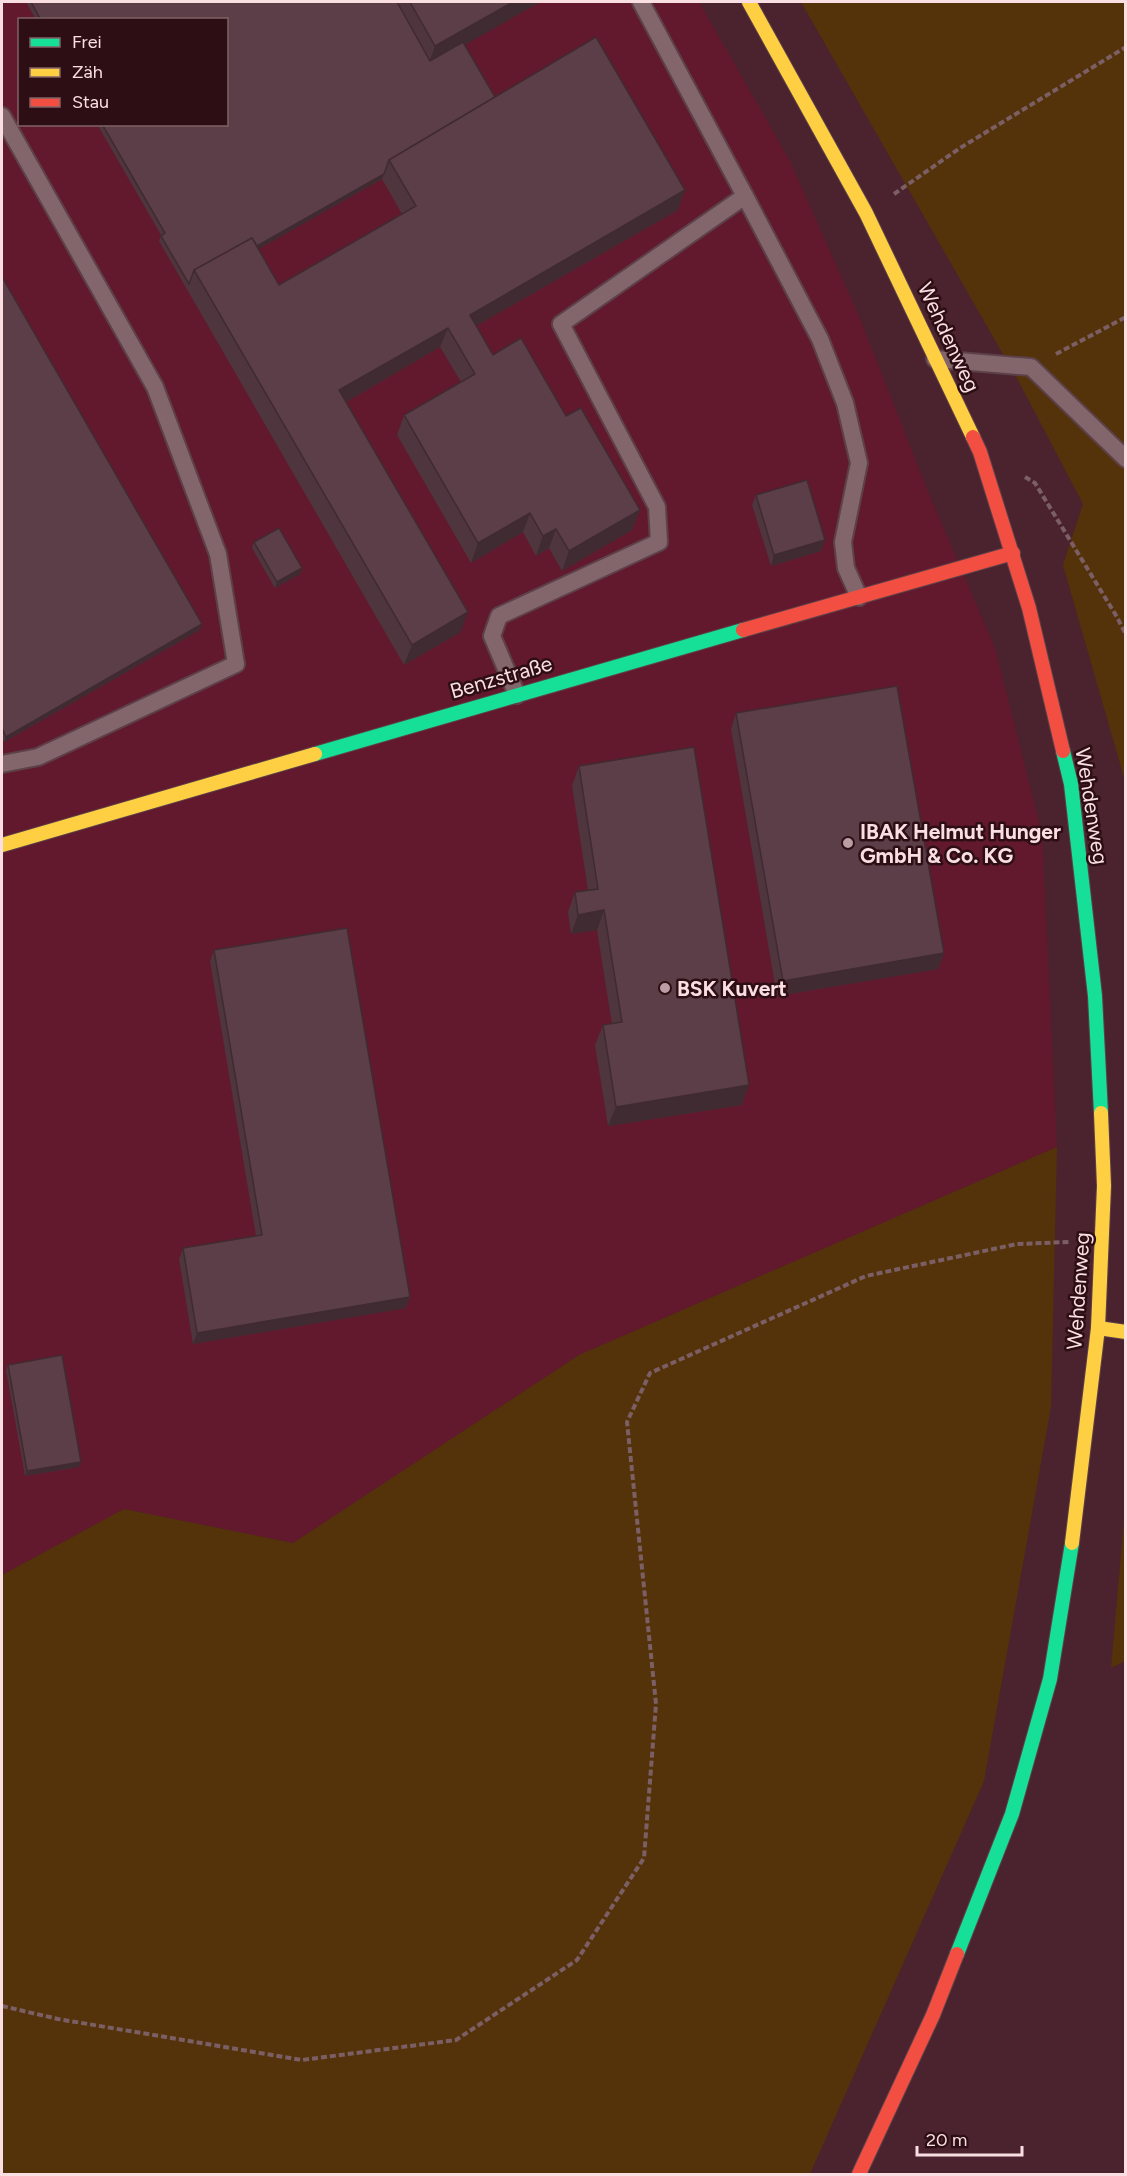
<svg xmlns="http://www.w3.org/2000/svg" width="1127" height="2176" font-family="Figtree,sans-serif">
	<rect width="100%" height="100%" fill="#4a232e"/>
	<!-- built -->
	<path fill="#63192d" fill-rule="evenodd" d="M2 2H699L790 161 859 316 929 494 995 648 1042 834 1057 1147 579 1355 293 1543 124 1509 2 1575ZM20 20H226V124H20Z"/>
	<!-- green -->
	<g fill="#54320a">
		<path d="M801 2H1125V781L1063 565 1083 504 1019 382Z"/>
		<path d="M1057 1147 1051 1407 984 1781 810 2174H2V1575L124 1509 293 1543 579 1355Z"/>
		<path d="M1125 1509V1661L1111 1668Z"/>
	</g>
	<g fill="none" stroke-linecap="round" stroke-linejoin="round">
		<!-- lane casing -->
		<g stroke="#5d4148" stroke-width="20">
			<g id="lane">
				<path d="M641 2 745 196"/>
				<path d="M2 116 155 387 218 554 236 664 38 757 2 764"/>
				<path d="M935 359 1031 367 1126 459"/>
				<path d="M517 695 492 636 499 616 659 542 657 507 561 324 745 196 820 339 845 403 859 463 843 542 846 568 859 597"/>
			</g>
		</g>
		<!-- fast casing -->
		<g stroke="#5d4148" stroke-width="16">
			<g id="fast">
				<path d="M1063 751 1071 784 1095 996 1101 1113"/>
				<path d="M315 754 743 630"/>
				<path d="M957 1954 1012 1814 1050 1679 1072 1543"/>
			</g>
		</g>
		<!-- slow casing -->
		<g stroke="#5d4148" stroke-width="16">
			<g id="slow">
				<path d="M749 2 866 213 973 437"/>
				<path d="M2 845 315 754"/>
				<path d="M1098 1328 1126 1332"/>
				<path d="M1072 1543 1098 1328 1104 1186 1101 1113"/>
			</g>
		</g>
		<!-- jam casing -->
		<g stroke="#5d4148" stroke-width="16">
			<g id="jam">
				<path d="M973 437 980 452 1029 608 1063 751"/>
				<path d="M743 630 1013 553"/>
				<path d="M859 2174 933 2015 957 1954"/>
			</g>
		</g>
		<!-- path -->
		<g stroke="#7b5f65" stroke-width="4" stroke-dasharray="6 3" stroke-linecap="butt">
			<path d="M894 194 960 148 1126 47"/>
			<path d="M1056 354 1126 317"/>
			<path d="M1025 477 1035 483 1117 617 1126 635"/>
			<path d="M2 2006 58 2019 302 2060 456 2040 577 1960 644 1858 656 1704 627 1422 650 1373 866 1276 1017 1244 1069 1242"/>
		</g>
		<!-- lane -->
		<use href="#lane" stroke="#83666c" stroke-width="16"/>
		<!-- fast -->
		<use href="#fast" stroke="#16e098" stroke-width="14"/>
		<!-- slow -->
		<use href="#slow" stroke="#ffcf43" stroke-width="14"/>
		<!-- jam -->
		<use href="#jam" stroke="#f24e42" stroke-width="14"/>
	</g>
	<!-- wall -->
	<g fill="#4e353e" fill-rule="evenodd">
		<path d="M26 2H540L464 45 495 97 678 210 476 326 493 355 632 530 562 571 549 548 536 556 523 532 471 563 397 435 404 415 461 382 440 347 346 402 461 632 404 665 159 241 161 235 97 124H226V20H36ZM382 179 402 214 279 285 258 249Z"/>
		<path d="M2 277 200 630 4 742 2 737Z"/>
		<path d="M756 495 821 551 771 566 752 505Z"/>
		<path d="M254 542 302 568 300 574 275 588 252 548Z"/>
		<path d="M736 713 944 953 938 969 777 996 731 729Z"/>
		<path d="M579 766 742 1105 608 1126 595 1045 603 1025 612 1024 597 930 571 934 568 912 575 892 588 890 572 786Z"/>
		<path d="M214 950 410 1297 406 1308 193 1344 179 1259 183 1248 256 1236 210 961Z"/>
		<path d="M8 1365 81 1462 79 1467 25 1476 6 1370Z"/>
	</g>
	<!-- shaded-wall -->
	<g fill="#402b32">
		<path d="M513 2H540L428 66 435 46Z"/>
		<path d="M384 174 382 179 201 282 199 279Z"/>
		<path d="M685 190 678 210 462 334 470 315Z"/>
		<path d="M448 328 440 347 332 410 339 390Z"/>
		<path d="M640 510 632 530 562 571 569 551Z"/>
		<path d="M530 513 523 532 471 563 478 543Z"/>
		<path d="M556 529 549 548 536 556 543 536Z"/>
		<path d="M825 540 821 551 771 566 774 555Z"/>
		<path d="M302 568 300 574 275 588 277 582Z"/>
		<path d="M468 612 461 632 404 665 412 645Z"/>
		<path d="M202 624 200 630 4 742 6 737Z"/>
		<path d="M604 910 597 930 571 934 578 915Z"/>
		<path d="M944 953 938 969 777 996 783 981Z"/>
		<path d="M749 1085 742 1105 608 1126 616 1107Z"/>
		<path d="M410 1297 406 1308 193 1344 197 1333Z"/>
		<path d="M81 1462 79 1467 25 1476 27 1471Z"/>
	</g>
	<!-- building -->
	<g fill="#5b3e48" stroke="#402b32" stroke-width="1.5">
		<path d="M31 2H397L430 61 463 42 495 97 389 160 384 174 257 246 252 238 194 270 189 284 161 236 165 233 102 124H226V20H41Z"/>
		<path d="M410 2H513L435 46Z"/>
		<path d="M596 37 685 190 470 315 493 355 521 338 566 416 581 408 640 510 569 551 556 529 543 536 530 513 478 543 404 415 475 374 448 328 339 390 468 612 412 645 194 270 252 238 279 285 416 206 389 160Z"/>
		<path d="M2 277 202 624 6 737 2 728Z"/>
		<path d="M807 480 825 540 774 555 756 495Z"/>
		<path d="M279 528 302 568 277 582 254 542Z"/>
		<path d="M897 686 944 953 783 981 736 713Z"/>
		<path d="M694 747 749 1085 616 1107 603 1025 622 1022 604 910 578 915 575 892 598 889 579 766Z"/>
		<path d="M347 928 410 1297 197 1333 183 1248 262 1235 214 950Z"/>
		<path d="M62 1355 81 1462 27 1471 8 1365Z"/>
	</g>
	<!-- markers -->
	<g fill="#bc9da3" stroke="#2d0e14" stroke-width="2">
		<circle cx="848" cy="843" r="6"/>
		<circle cx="665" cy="988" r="6"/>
	</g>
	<g text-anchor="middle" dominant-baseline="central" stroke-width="5" stroke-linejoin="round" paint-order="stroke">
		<!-- street labels -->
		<g font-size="21" fill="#fadfe2" stroke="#2d0e14">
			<text transform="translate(949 337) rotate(65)">Wehdenweg</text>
			<text transform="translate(501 677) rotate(-16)">Benzstraße</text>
			<text transform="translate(1092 806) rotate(81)">Wehdenweg</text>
			<text transform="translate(1078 1291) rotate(-86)">Wehdenweg</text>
		</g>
		<!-- poi labels -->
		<g font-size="21" font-weight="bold" fill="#fadfe2" stroke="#2d0e14" text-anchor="start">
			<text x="860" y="831">IBAK Helmut Hunger<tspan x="860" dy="24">GmbH &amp; Co. KG</tspan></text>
			<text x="677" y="988">BSK Kuvert</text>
		</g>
	</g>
	<!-- border -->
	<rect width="1127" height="2176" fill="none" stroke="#fadfe2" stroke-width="6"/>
	<!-- legend -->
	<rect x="18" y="18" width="210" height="108" fill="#2d0e14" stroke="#7f6266" stroke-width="1.5"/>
	<rect x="30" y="38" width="30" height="9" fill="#16e098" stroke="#7f6266" stroke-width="1.5"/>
	<text x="72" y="48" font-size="18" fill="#fadfe2">Frei</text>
	<rect x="30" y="68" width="30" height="9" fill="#ffcf43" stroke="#7f6266" stroke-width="1.5"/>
	<text x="72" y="78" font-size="18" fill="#fadfe2">Zäh</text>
	<rect x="30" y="98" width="30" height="9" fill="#f24e42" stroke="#7f6266" stroke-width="1.5"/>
	<text x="72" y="108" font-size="18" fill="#fadfe2">Stau</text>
	<!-- scale -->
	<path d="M917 2146v9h105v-9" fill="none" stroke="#fadfe2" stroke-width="3"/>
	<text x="926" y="2146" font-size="18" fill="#fadfe2" stroke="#2d0e14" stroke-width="4.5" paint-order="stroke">20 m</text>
</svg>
